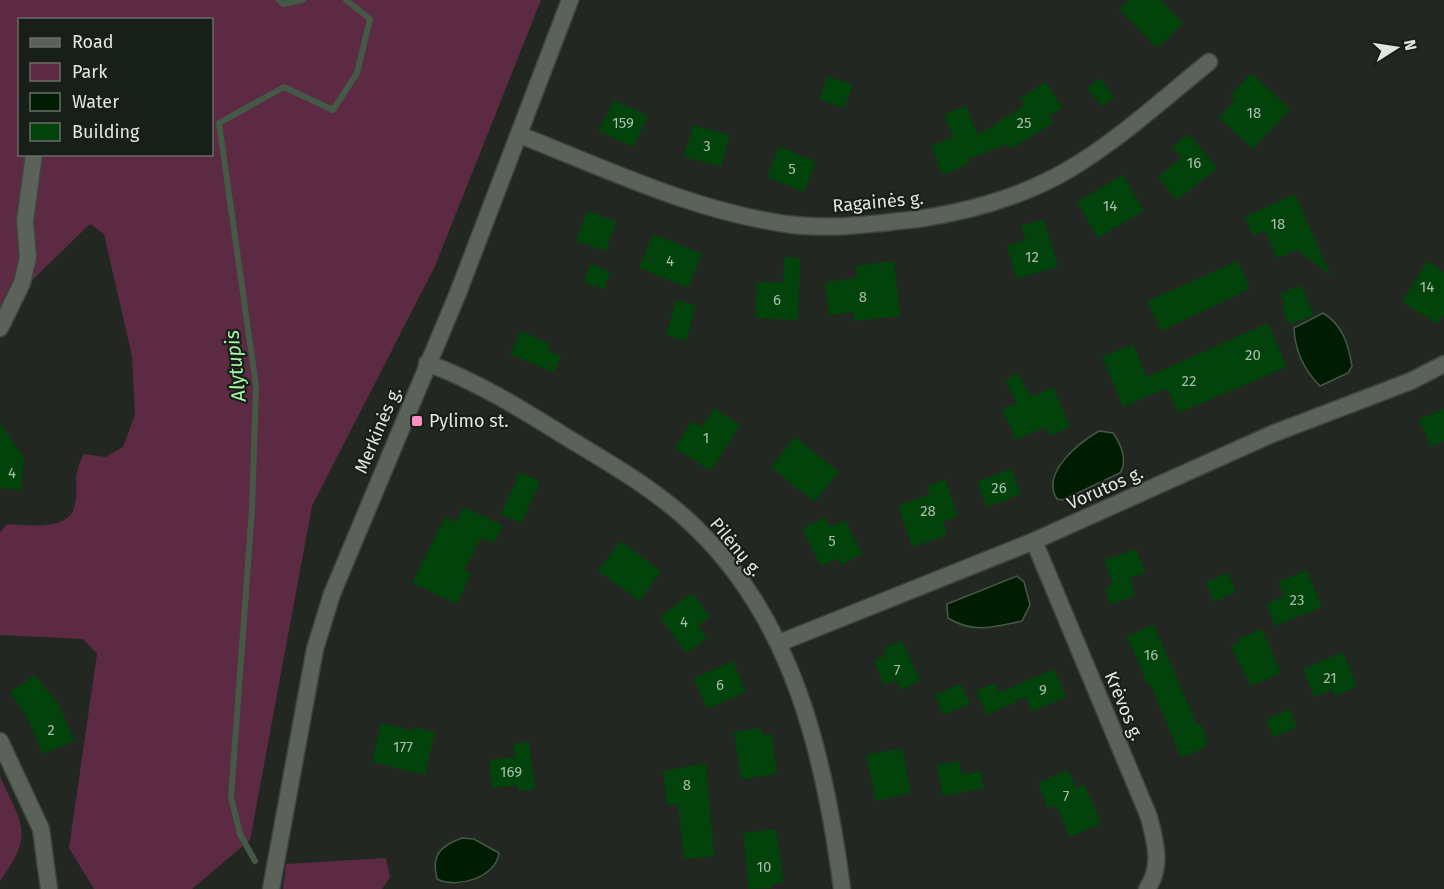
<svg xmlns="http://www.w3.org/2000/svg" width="1444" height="889" font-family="'Fira Sans',sans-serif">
	<rect width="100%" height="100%" fill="#222821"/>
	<!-- green -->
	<g fill="#5d2a43" fill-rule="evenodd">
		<path d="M0 0H541L435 266 312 506 250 840 192 889H94L69 848 97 654 83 639 0 635V533L7 524C26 525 70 532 75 505 79 482 71 480 84 454L105 457 123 447 135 415 132 356 104 234 90 224 0 311ZM20 20H212V154H20Z"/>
		<path d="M0 776C22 826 35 833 0 881Z"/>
		<path d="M386 858 390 877 382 889H283L286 864Z"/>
	</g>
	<!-- water -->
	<g fill="#001d03" stroke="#445946" stroke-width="1.5">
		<path d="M1323 313C1343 325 1348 344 1352 366L1348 373 1320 386C1303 369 1295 351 1294 328Z"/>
		<path d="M1099 431 1113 433C1121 444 1128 461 1120 473L1063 500 1057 499C1040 473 1080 442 1099 431Z"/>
		<path d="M1017 576 1024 582 1030 605 1022 621C994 627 973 634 948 618L947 604Z"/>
		<path d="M462 838 474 839 499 853C496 878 456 889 437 879 431 855 440 846 462 838Z"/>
	</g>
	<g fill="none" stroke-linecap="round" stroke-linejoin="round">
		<!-- stream -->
		<g stroke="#445946" stroke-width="6">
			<path d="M279 0 283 4 303 0"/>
			<path d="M255 861 240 834 231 797 252 509 256 386 219 123 284 87 333 110 357 73 370 19 346 0"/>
		</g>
	</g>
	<!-- building -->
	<g fill="#02430c">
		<path d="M1129 0H1160L1183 23 1157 48 1119 9Z"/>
		<path d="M1251 73 1290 109 1253 149 1219 118 1235 100 1230 96Z"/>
		<path d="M828 76 853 85 844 108 819 99Z"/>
		<path d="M1100 78 1114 98 1102 106 1087 88Z"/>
		<path d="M1046 82 1062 108 1049 116 1053 123 1010 149 1007 144 967 160 969 164 943 175 931 146 953 137 944 115 966 106 978 135 1025 105 1020 98Z"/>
		<path d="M614 100 648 116 633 147 599 131Z"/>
		<path d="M693 125 730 135 721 167 684 157Z"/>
		<path d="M1189 134 1217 168 1177 200 1158 177 1181 158 1172 147Z"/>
		<path d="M779 146 816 162 804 192 767 177Z"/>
		<path d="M1123 175 1144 211 1098 238 1077 202Z"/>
		<path d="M1295 194 1331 276 1297 250 1277 258 1265 231 1253 236 1245 217Z"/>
		<path d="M587 211 616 221 606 251 576 241Z"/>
		<path d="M1044 219 1058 267 1016 279 1007 246 1026 240 1021 226Z"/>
		<path d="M653 234 702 254 688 288 639 268Z"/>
		<path d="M784 257 800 258 798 320 755 318 757 282 783 283Z"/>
		<path d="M894 261 900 316 854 321 853 312 829 315 825 282 857 278 856 266Z"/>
		<path d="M1238 261 1250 289 1161 331 1147 301Z"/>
		<path d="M1427 261 1444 272V314L1438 324 1402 302Z"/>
		<path d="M590 264 610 272 604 289 584 282Z"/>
		<path d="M1301 285 1314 315 1289 325 1282 308 1285 306 1280 294Z"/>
		<path d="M676 300 696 306 686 341 666 335Z"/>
		<path d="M1268 323 1287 367 1178 413 1167 388 1123 407 1102 357 1133 344 1147 377Z"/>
		<path d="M521 331 550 344 547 350 561 356 554 373 510 354Z"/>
		<path d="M1018 373 1031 397 1053 387 1070 427 1049 436 1046 427 1016 440 1002 409 1017 403 1005 381Z"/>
		<path d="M714 408 740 425 711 471 675 448 692 421 702 427Z"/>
		<path d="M1444 409V441L1431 447 1419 419Z"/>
		<path d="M0 423 24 458 21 490 0 488Z"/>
		<path d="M795 437 839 472 814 502 771 467Z"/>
		<path d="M1011 469 1021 494 987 507 977 482Z"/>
		<path d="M520 472 540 482 521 523 501 514Z"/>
		<path d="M945 479 958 516 943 522 947 535 912 547 898 506 930 494 927 486Z"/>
		<path d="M464 507 503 526 494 543 481 537 464 571 471 573 457 604 412 583 445 517 456 522Z"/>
		<path d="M825 517 830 527 845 520 862 554 841 565 838 558 821 566 802 529Z"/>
		<path d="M620 541 661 571 640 601 598 571Z"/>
		<path d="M1136 549 1145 573 1130 578 1135 596 1110 604 1105 587 1113 585 1104 560Z"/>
		<path d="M1307 570 1322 607 1275 626 1266 604 1284 596 1278 582Z"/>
		<path d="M1228 573 1236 592 1214 602 1206 582Z"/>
		<path d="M692 593 710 617 698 626 707 638 686 653 660 617Z"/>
		<path d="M1154 625 1197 725 1201 724 1208 742 1204 743 1206 747 1181 758 1151 685 1148 686 1127 636Z"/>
		<path d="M1262 629 1281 673 1251 686 1230 646 1240 642 1238 639Z"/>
		<path d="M902 640 920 681 901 690 896 680 884 685 874 661 886 655 883 649Z"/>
		<path d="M1343 652 1357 686 1335 696 1332 689 1314 697 1303 669Z"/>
		<path d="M733 661 746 692 707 709 694 678Z"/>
		<path d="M1054 669 1066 697 1032 712 1026 697 987 715 976 691 995 683 999 693Z"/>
		<path d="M35 675 59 705 74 741 43 754 27 717 10 692Z"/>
		<path d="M961 684 970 704 943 715 935 695Z"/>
		<path d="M1289 709 1297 727 1273 737 1266 720Z"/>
		<path d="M381 723 413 731 414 727 435 732 425 775 372 762Z"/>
		<path d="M761 728 762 735 772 734 777 774 741 779 734 732Z"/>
		<path d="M529 742 535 789 518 791V785L492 788 489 760 515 757 513 744Z"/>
		<path d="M902 748 911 793 876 801 866 755Z"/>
		<path d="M959 761 962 774 981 771 984 788 943 796 937 765Z"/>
		<path d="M706 763 714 856 684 859 678 804 667 805 663 771Z"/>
		<path d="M1068 770 1076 788 1084 784 1101 823 1070 837 1056 805 1048 809 1038 783Z"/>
		<path d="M776 829 784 882 772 884V888L749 889 743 833Z"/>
	</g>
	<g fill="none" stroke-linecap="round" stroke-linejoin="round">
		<!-- minor casing -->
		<g stroke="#3f443f" stroke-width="19">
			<g id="minor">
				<path d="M520 135C606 169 694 211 786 224 830 230 874 224 918 219 971 211 1022 197 1068 170 1119 140 1163 99 1209 62"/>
				<path d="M0 328 22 283 28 257 25 221 34 154"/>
				<path d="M427 363C477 381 526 412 571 440 613 465 659 492 694 526 794 621 825 758 842 889"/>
				<path d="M1034 541 1149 817C1155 841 1163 866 1147 889"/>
				<path d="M779 643 1034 541 1272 434 1411 381 1444 364"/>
				<path d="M0 741 41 829 49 889"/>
				<path d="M271 889 315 649 332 594 458 293 570 0"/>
			</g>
		</g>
		<!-- minor -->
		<use href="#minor" stroke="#5a625a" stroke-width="16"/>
	</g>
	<!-- markers -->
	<rect fill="#fc8fc1" stroke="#181e18" stroke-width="2" x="411" y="415" width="12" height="12" rx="3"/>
	<g text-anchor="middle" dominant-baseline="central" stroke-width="4.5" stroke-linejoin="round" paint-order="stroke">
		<!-- number labels -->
		<g font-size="15" fill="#aabdac">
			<text x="1254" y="113">18</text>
			<text x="623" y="123">159</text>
			<text x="1024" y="123">25</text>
			<text x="707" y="146">3</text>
			<text x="1194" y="163">16</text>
			<text x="792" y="169">5</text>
			<text x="1110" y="206">14</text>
			<text x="1278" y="224">18</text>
			<text x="1032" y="257">12</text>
			<text x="670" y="261">4</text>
			<text x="1427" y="287">14</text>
			<text x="863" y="297">8</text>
			<text x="777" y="300">6</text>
			<text x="1253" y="355">20</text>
			<text x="1189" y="381">22</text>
			<text x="706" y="438">1</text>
			<text x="12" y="473">4</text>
			<text x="999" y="488">26</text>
			<text x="928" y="511">28</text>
			<text x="832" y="541">5</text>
			<text x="1297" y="600">23</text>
			<text x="684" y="622">4</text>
			<text x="1151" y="655">16</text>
			<text x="897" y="670">7</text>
			<text x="1330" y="678">21</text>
			<text x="720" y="685">6</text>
			<text x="1043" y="690">9</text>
			<text x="51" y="730">2</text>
			<text x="403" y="747">177</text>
			<text x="511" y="772">169</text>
			<text x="687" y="785">8</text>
			<text x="1066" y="796">7</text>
			<text x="764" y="867">10</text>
		</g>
		<!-- street labels -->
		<g font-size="18" fill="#e2e6e2" stroke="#181e18">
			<text transform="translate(878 202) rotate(-5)">Ragainės g.</text>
			<text transform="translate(378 430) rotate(-67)">Merkinės g.</text>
			<text transform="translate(1105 488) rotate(-24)">Vorutos g.</text>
			<text transform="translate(736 547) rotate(50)">Pilėnų g.</text>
			<text transform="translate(1124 706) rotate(67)">Krėvos g.</text>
		</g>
		<!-- poi labels -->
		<g font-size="18" fill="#e2e6e2" stroke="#181e18" text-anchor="start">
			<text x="429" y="421">Pylimo st.</text>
		</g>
		<!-- water labels -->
		<g font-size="20" font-style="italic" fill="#a4f5a5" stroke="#181e18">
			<text transform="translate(235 366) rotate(-96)">Alytupis</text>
		</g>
	</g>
	<!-- legend -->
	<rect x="18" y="18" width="195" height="138" fill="#181e18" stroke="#696e69" stroke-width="1.5"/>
	<rect x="30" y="38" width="30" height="9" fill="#5a625a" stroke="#696e69" stroke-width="1.5"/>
	<text x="72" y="48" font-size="18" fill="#e2e6e2">Road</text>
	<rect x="30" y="63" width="30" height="18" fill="#5d2a43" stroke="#696e69" stroke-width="1.5"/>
	<text x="72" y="78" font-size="18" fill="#e2e6e2">Park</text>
	<rect x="30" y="93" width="30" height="18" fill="#001d03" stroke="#696e69" stroke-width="1.5"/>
	<text x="72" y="108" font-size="18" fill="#e2e6e2">Water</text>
	<rect x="30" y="123" width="30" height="18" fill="#02430c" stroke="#696e69" stroke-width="1.5"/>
	<text x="72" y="138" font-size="18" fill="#e2e6e2">Building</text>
	<!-- north arrow -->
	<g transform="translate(1396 48) rotate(78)" stroke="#181e18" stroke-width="4.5" paint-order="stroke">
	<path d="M0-4.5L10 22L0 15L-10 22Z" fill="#e2e6e2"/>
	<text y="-9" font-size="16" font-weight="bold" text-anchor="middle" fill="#e2e6e2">N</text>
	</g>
</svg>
